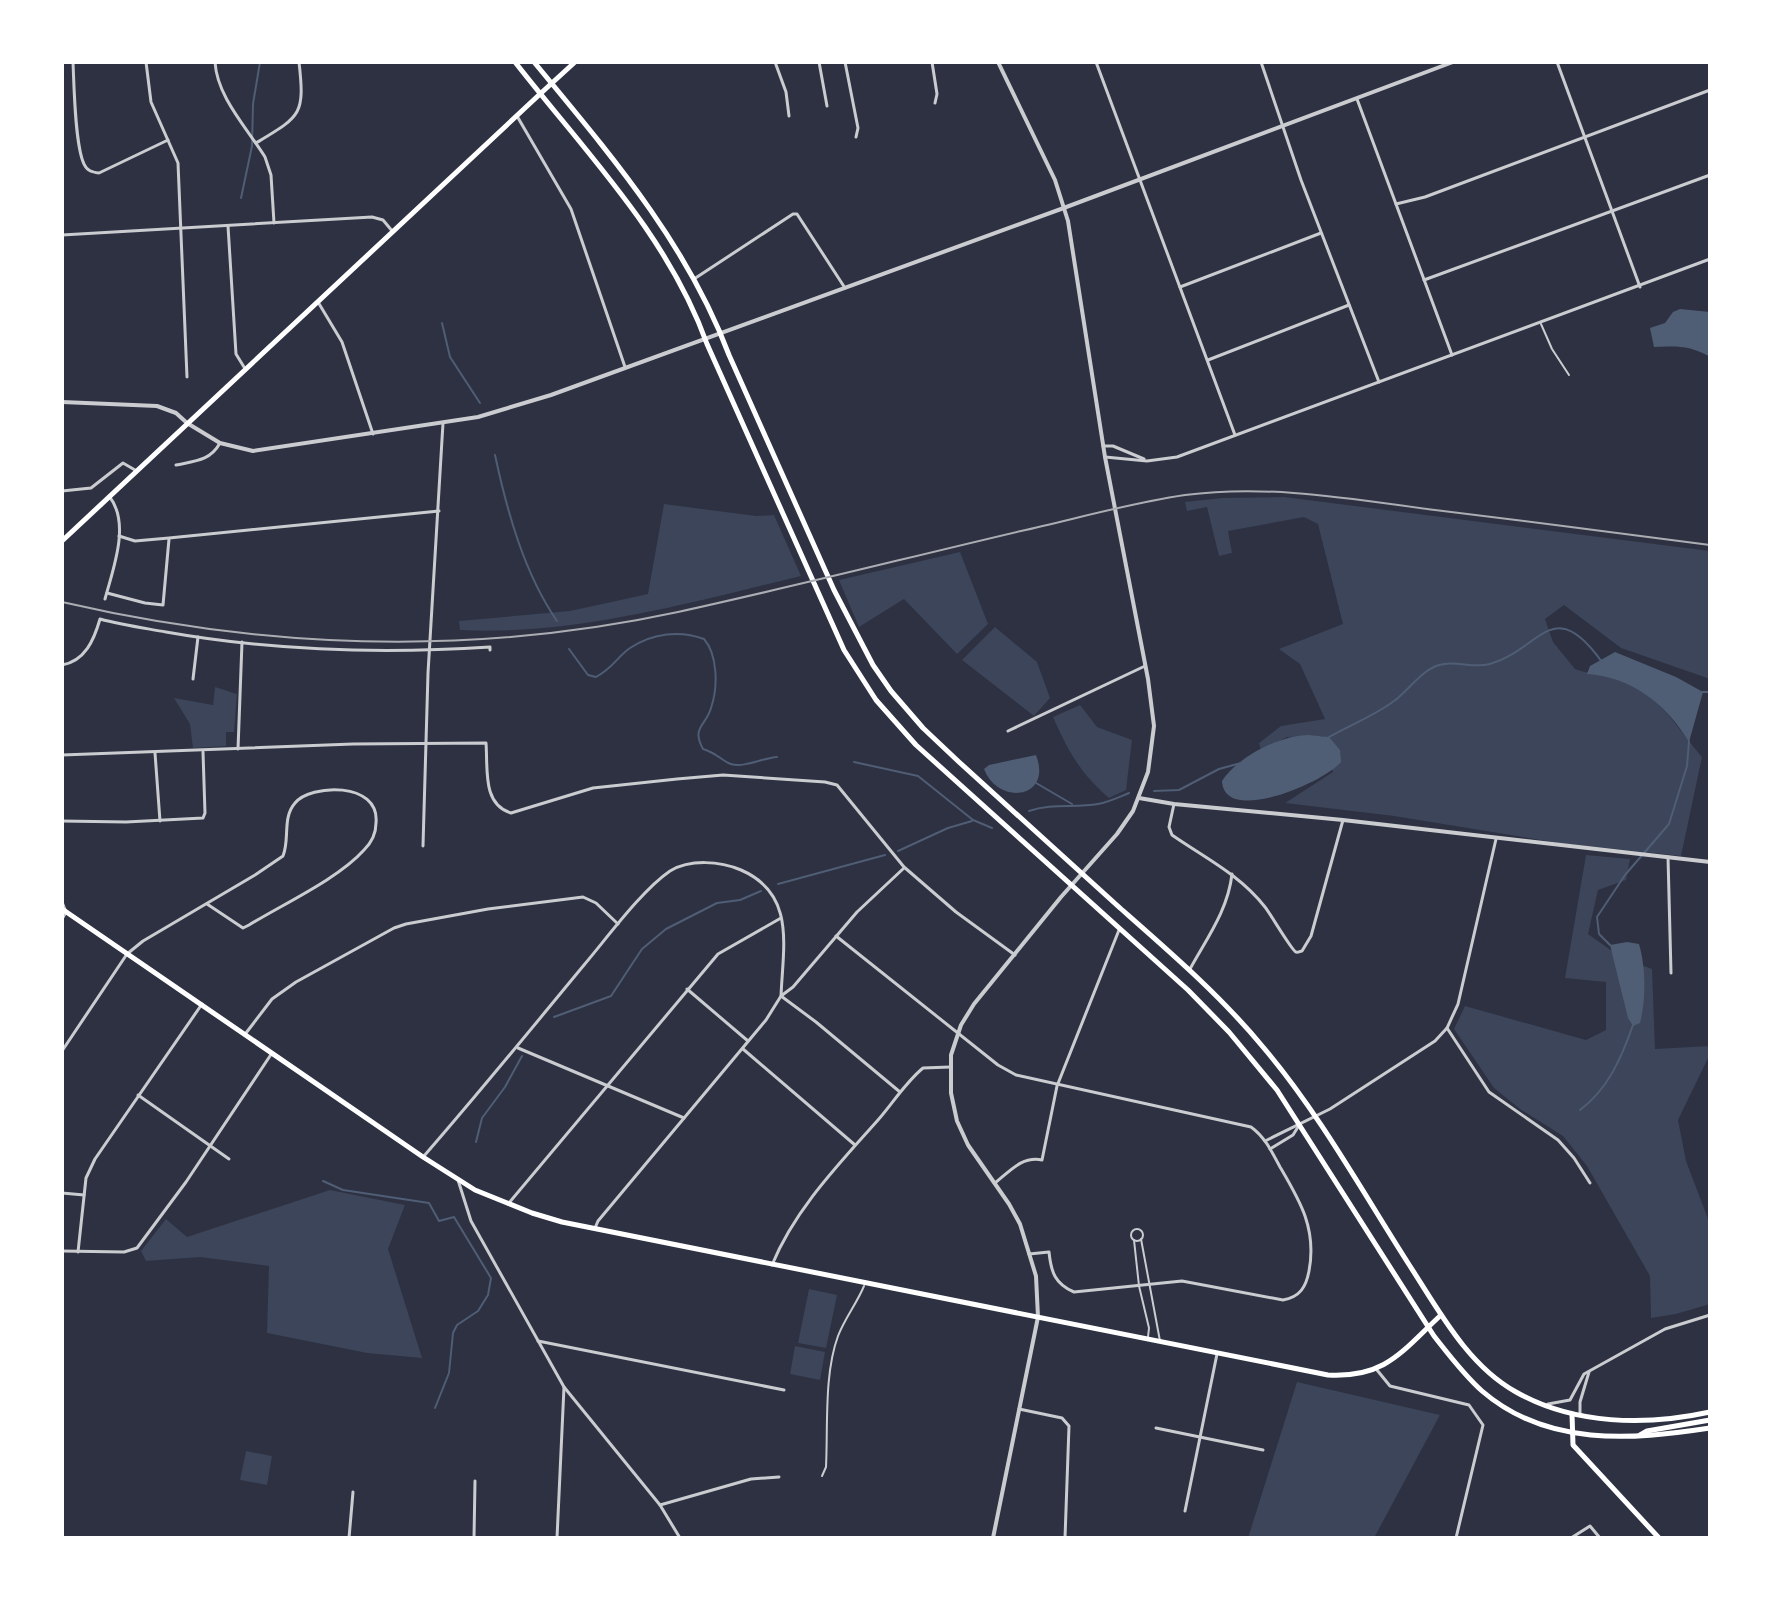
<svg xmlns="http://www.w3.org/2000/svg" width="1772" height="1600" font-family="Lora,serif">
	<rect width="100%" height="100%" fill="#2d3142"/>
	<!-- green -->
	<g fill="#3c4559">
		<path d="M1284 497 1710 551V679L1621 648 1564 605 1545 619 1553 642 1575 669C1589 674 1604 674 1618 678 1657 691 1677 728 1702 757L1681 856 1559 843 1394 816 1285 803 1333 772 1324 736 1287 737 1261 750 1259 743 1281 726 1325 719 1300 664 1279 649 1343 624 1318 524 1304 517 1228 531 1232 553 1219 556 1207 507 1187 511 1185 502 1222 498Z"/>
		<path d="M664 504 756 516 774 515 801 576C693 602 573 636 460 630L459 621 570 611 648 594Z"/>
		<path d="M960 552 988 624 957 654 904 599 859 627 839 580Z"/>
		<path d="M995 627 1037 662 1050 698 1034 716 962 660Z"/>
		<path d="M215 687 237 694 234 732H226V746L193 748 190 724 174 698 213 705Z"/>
		<path d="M1080 705 1097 727 1132 740 1126 790 1109 798C1080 773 1068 751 1053 717Z"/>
		<path d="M1586 855 1630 859 1626 880 1598 890 1588 934 1622 958 1652 969 1655 1049 1710 1046V1054L1678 1120 1686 1161 1710 1224V1304L1676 1314 1651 1318 1650 1276 1587 1166 1563 1136 1520 1109 1494 1088 1454 1029 1465 1006 1586 1040 1606 1030V982L1565 978Z"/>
		<path d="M330 1190 405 1205 388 1249 422 1358 367 1353 267 1333 269 1266 200 1257 146 1261 141 1251 166 1219 187 1237Z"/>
		<path d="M809 1289 837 1295 826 1348 798 1343Z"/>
		<path d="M795 1346 825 1352 820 1380 790 1374Z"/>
		<path d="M1297 1382 1440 1415 1374 1538H1248Z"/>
		<path d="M246 1451 272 1456 267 1485 240 1480Z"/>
	</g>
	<!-- water -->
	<g fill="#4f5d75">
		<path d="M1680 309 1710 312V357C1690 345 1676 346 1654 347L1650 328 1665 323 1673 312Z"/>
		<path d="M1615 652 1676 677 1703 692 1689 742C1666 704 1632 677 1587 674L1590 666Z"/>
		<path d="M1308 735 1329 737 1340 750 1341 762C1325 782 1224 826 1222 781 1237 757 1281 735 1308 735Z"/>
		<path d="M1036 755C1053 799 998 806 984 769L989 765Z"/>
		<path d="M1627 942 1639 944C1646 968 1646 1000 1640 1023L1633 1026 1628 1018 1610 945Z"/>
	</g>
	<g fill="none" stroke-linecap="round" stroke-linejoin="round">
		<!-- stream -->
		<g stroke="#4f5d75" stroke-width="2">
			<path d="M241 198 252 146 253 104 260 62"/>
			<path d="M442 323 450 357 480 403"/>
			<path d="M495 455C507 511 524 573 557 621"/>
			<path d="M569 649 588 675 596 677C614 667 617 657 630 648 653 633 680 630 704 639 718 655 718 688 711 708 706 726 691 727 703 749 717 753 723 762 731 764 744 768 763 758 777 757"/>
			<path d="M1701 692H1710"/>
			<path d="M1329 737C1350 725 1374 716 1394 701 1408 691 1419 673 1436 666 1453 659 1472 669 1490 664 1541 649 1553 593 1602 662"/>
			<path d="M854 762 918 776 973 820 992 828"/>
			<path d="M1036 783 1072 804"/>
			<path d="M1154 791 1179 790 1219 769 1241 763"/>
			<path d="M1029 811C1051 803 1075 808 1098 804 1109 802 1119 797 1129 793"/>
			<path d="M898 851 948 828 972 821"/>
			<path d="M778 884 885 855"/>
			<path d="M1610 945 1599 934 1597 917 1625 875 1669 824 1687 766 1689 741"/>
			<path d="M554 1017 611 996 642 949 666 929 717 903 740 900 761 891"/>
			<path d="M1580 1110C1608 1089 1621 1059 1633 1025"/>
			<path d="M476 1142 482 1118 505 1087 522 1056"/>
			<path d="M323 1181 343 1190 429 1203 439 1221 454 1217 491 1278 488 1295 478 1311 457 1325 453 1333 449 1373 435 1408"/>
		</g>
		<!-- service -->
		<g stroke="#caccd0" stroke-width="2">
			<path d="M1541 324 1552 349 1569 375"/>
			<circle cx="1137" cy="1235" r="6"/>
			<path d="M1141 1239 1160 1341"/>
			<path d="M1134 1240 1139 1286 1149 1328 1148 1337"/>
			<path d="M822 1476 826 1467C828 1426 824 1374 838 1336 845 1318 857 1303 864 1286"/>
		</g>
		<!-- minor -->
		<g stroke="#caccd0" stroke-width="3">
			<path d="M73 62C74 85 75 146 84 164 87 171 92 172 99 173L168 140"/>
			<path d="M146 62 151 102 178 163 187 377"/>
			<path d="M215 62C217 97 247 128 265 157L271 175 274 223"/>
			<path d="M775 62 786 92 789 116"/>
			<path d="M819 62 827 106"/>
			<path d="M845 62 858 128 856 137"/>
			<path d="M932 62 937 94 935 103"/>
			<path d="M1096 62 1235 435"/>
			<path d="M1261 62 1301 180 1379 382"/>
			<path d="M1557 62 1640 287"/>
			<path d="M1357 99 1452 355"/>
			<path d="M517 116 571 209 625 367"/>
			<path d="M256 143C301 116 305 115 299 62"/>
			<path d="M1396 204 1425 197 1710 90"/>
			<path d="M228 226 236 354 244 367"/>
			<path d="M62 235 372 217 383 220 393 232"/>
			<path d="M694 279 793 214H797L845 288"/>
			<path d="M1424 280 1710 175"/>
			<path d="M1180 287 1321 233"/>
			<path d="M318 302 342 342 373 434"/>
			<path d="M1208 360 1349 305"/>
			<path d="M1103 446H1113L1144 459"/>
			<path d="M1105 457 1147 461 1177 457 1710 259"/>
			<path d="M176 465C195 461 210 461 220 443"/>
			<path d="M62 491 91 488 123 463 135 470"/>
			<path d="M119 536 135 541 169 538 439 511"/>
			<path d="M107 593 145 603 163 605 169 539"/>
			<path d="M105 599C113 569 131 523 109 496"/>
			<path d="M62 665C85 661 94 640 100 619 122 625 144 628 166 632 273 651 382 654 490 647V650"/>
			<path d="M193 679 198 637"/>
			<path d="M1008 731 1145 666"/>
			<path d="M238 749 242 642"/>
			<path d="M155 753 160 821"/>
			<path d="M62 755 353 744 486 743C488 769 482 804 511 813L593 788 677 779 723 775 825 782 837 785 904 867 956 912 1015 955"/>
			<path d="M1174 804 1169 827 1172 835C1205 858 1239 874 1265 907 1270 913 1292 951 1296 952 1298 953 1300 951 1302 951L1311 936 1343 820"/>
			<path d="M62 821 126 822 203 818 205 813 203 752"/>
			<path d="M423 846 428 673 443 423"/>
			<path d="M1668 857 1671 973"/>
			<path d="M62 902 66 912 62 919"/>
			<path d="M836 936 998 1065 1016 1075 1251 1127C1265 1137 1272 1152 1280 1167 1300 1201 1317 1229 1309 1271 1306 1287 1300 1297 1283 1300L1182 1281 1074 1292C1055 1284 1051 1272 1049 1252L1029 1254"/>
			<path d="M1190 969C1207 938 1228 910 1232 874"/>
			<path d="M687 989 748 1041"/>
			<path d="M1447 1028 1489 1092 1558 1140 1574 1158 1590 1183"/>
			<path d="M246 1033 272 999 296 982 394 928 406 924 488 909 583 897 596 903 618 924"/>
			<path d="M518 1048 684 1118"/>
			<path d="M743 1049 855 1145"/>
			<path d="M62 1051 127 954 143 941 255 875 283 856C290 839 282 818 295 803 310 784 380 781 376 823 376 834 372 842 364 850 338 879 283 904 249 925L243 928 207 904"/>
			<path d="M138 1095 229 1159"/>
			<path d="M1265 1141 1330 1109 1435 1041 1447 1028 1458 1004 1496 839"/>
			<path d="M1270 1149 1293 1135 1298 1127"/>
			<path d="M424 1156C479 1093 531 1029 584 965 607 938 642 890 670 871 690 859 720 861 741 870 796 894 783 946 781 996L816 1022 900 1092"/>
			<path d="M458 1180 471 1221 564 1387 660 1505 680 1538"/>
			<path d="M995 1183C1010 1171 1022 1156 1042 1160L1057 1086 1119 930"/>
			<path d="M62 1193 84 1195"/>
			<path d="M508 1204 718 954 781 918"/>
			<path d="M595 1228 598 1221 766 1020 781 996 793 987 857 912 904 868"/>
			<path d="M62 1251 124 1252 137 1248 186 1182 272 1053"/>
			<path d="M78 1252 86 1178 95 1159 202 1004"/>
			<path d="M772 1265C795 1209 839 1164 878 1120 893 1103 905 1083 923 1068L950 1067"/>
			<path d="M538 1341 784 1390"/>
			<path d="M1377 1370 1390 1386 1469 1405 1483 1425 1456 1538"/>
			<path d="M1548 1404 1570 1400 1584 1374 1665 1329 1710 1315"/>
			<path d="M1019 1409 1062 1418 1069 1426 1065 1538"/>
			<path d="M1580 1414V1402L1589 1372"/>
			<path d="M1156 1428 1263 1450"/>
			<path d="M660 1505 751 1479 779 1477"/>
			<path d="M1185 1511 1217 1354"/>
			<path d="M349 1538 353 1492"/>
			<path d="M474 1538 475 1481"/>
			<path d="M557 1538 564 1387"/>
			<path d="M1571 1538 1590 1526 1600 1538"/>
		</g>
		<!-- tertiary -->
		<g stroke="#caccd0" stroke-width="4">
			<path d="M62 402 157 406 176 413 187 423 220 443 253 451 478 417 551 395 1061 209 1453 62"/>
			<path d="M1139 798 1174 804 1343 820 1710 862"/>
			<path d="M993 1538 1038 1317 1036 1276 1020 1224 1009 1204 968 1145 957 1121 951 1093V1055L961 1025 974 1004 1061 897 1117 834 1133 811 1148 772 1154 726 1148 679 1105 457 1068 221 1055 180 998 62"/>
		</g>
		<!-- secondary -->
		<g stroke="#fff" stroke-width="5">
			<path d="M62 541 540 94"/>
			<path d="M62 909 423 1157 475 1190 532 1213 562 1222 1328 1375C1386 1378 1402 1351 1441 1315"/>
		</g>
		<!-- primary -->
		<path stroke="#fff" stroke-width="5" d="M540 94 575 62"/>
		<!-- trunk -->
		<g stroke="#fff" stroke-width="5">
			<path d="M515 62C585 152 668 235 707 344L844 650 876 700 916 745 1188 990 1229 1032 1277 1090 1434 1336C1449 1355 1464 1375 1482 1391 1547 1447 1631 1440 1710 1428"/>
			<path d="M534 62C609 153 687 243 729 355L834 590 873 665 891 691 923 728 959 762C1012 810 1066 859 1120 908 1170 952 1221 996 1263 1047 1319 1113 1362 1191 1408 1263 1438 1309 1467 1365 1516 1392 1574 1425 1646 1426 1710 1412"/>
			<path d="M1572 1414 1573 1445 1659 1538"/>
			<path d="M1640 1435 1647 1431 1710 1420"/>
		</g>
		<!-- rail -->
		<path stroke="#abadb3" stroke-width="2" d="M62 602C265 649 474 656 678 612 792 587 906 558 1021 531 1075 519 1130 503 1185 495 1269 484 1352 499 1435 510 1527 521 1618 533 1710 545"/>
	</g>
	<!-- border -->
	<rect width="1772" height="1600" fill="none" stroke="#ffffff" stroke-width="128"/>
</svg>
